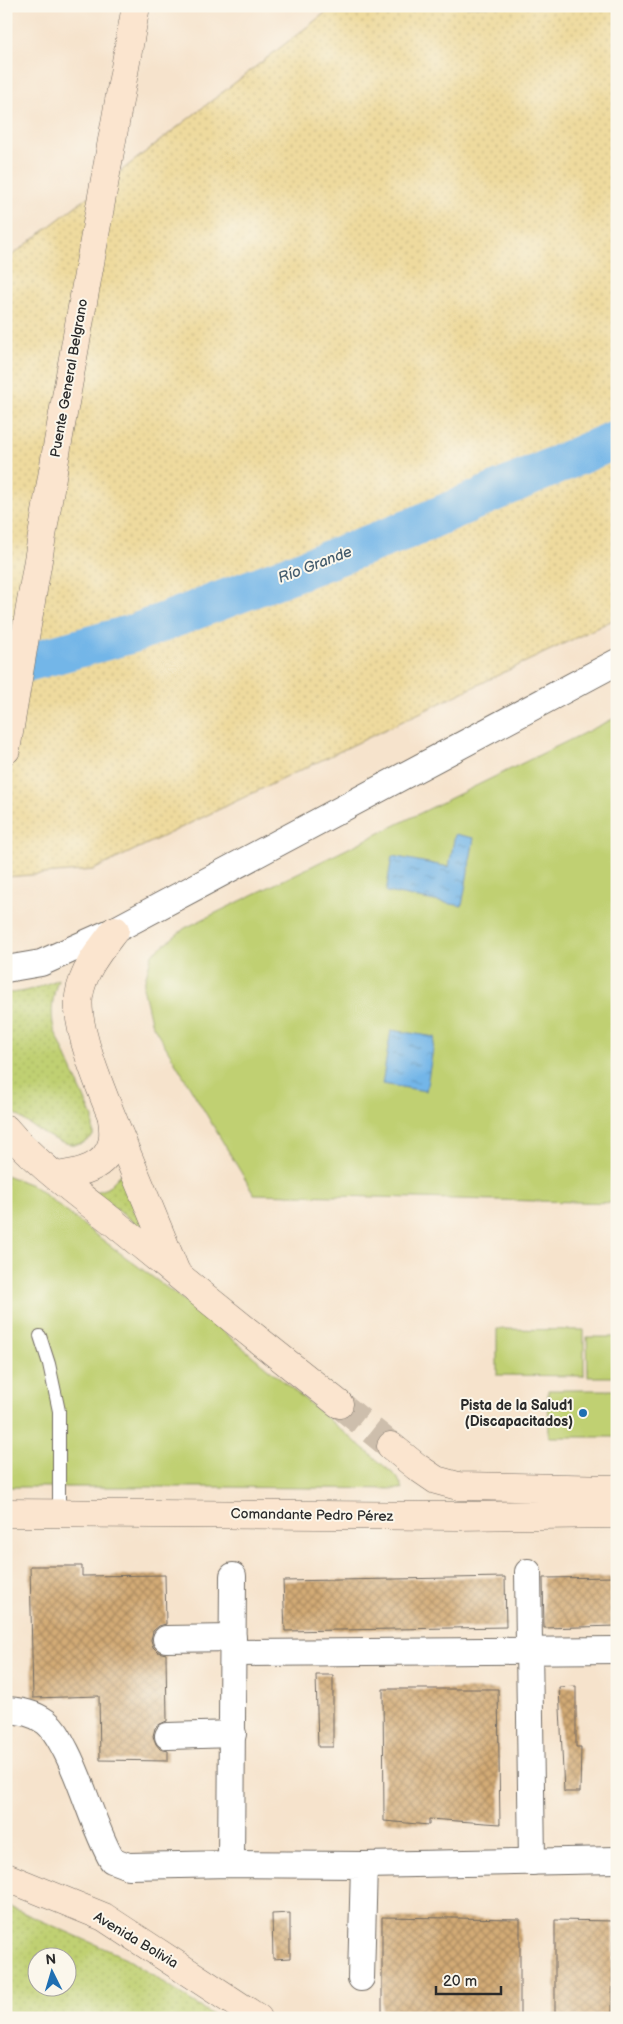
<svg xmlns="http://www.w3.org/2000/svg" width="623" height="2024" font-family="'Balsamiq Sans',sans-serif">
	<defs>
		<pattern id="grass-dots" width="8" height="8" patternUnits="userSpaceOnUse" patternTransform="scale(1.25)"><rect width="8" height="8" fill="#c0d072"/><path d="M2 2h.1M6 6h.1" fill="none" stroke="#a5b363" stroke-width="1.8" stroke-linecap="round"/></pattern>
		<pattern id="sand-dots" width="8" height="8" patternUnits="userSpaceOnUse" patternTransform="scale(1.25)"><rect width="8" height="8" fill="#eeda9e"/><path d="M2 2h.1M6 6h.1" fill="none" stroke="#cb8" stroke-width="1.8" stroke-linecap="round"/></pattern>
		<pattern id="water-ripples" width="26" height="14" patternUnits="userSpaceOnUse" patternTransform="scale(1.25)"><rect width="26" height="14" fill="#73b6e8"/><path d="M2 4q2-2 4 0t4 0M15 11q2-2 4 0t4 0" fill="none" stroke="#5f94bc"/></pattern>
		<pattern id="building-cross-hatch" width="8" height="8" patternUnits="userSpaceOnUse" patternTransform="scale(1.25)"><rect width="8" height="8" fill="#d3ab76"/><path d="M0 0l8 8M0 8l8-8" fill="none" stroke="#ab8b61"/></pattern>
	</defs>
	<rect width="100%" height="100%" fill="#fbf7ec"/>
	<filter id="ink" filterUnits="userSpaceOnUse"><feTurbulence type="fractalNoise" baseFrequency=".02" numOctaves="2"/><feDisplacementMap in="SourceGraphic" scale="10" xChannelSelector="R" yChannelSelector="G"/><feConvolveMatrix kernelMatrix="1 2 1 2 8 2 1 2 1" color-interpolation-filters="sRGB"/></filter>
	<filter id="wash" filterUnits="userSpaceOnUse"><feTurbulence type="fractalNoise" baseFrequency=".0096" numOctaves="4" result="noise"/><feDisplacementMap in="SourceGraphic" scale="20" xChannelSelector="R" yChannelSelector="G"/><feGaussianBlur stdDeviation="1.12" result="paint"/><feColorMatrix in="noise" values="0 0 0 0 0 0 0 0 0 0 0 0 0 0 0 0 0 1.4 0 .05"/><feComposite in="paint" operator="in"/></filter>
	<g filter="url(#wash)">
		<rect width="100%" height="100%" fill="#f6e3cc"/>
		<!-- grass -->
		<g fill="url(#grass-dots)" stroke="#767e4e" fill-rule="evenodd">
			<path d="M58 979C53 996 50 1011 54 1029L93 1118V1136C90 1138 87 1141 83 1143 60 1151 23 1120 6 1106V993C24 993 41 987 58 979Z"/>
			<path d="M124 1171 151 1235 94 1193 107 1188Z"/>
			<path d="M6 1905 126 1958 217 2018H6ZM68 1956V1986H38V1956Z"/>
		</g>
		<!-- sand -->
		<path fill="url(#sand-dots)" stroke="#8c8264" d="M334 6H617V618L93 870 6 877V260Z"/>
		<!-- park -->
		<g fill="#c0d072" stroke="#767e4e">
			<path d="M617 717V1203L254 1194 151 1022 143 987 152 954 185 928Z"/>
			<path d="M6 1175 34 1186 96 1235 206 1317 369 1453 397 1477 403 1489 222 1487H6Z"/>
			<path d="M497 1329 584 1330V1376L497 1375Z"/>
			<path d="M587 1337H617V1377H588Z"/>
			<path d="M548 1390H617V1437H549Z"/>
		</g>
		<!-- water -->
		<g fill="url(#water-ripples)" stroke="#4f708a">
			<path d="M455 834 474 838 462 906 386 892 392 856 449 867Z"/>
			<path d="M391 1030 435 1037 426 1091 382 1084Z"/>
		</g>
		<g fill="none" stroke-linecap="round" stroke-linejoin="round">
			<!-- river -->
			<path stroke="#73b6e8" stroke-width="39" d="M6 668 135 633 404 531 617 439"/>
		</g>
		<g id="blocks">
			<!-- building -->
			<g fill="url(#building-cross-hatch)">
				<path d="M30 1566H82V1576L165 1575 166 1624 159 1626 153 1631 151 1640 153 1647 158 1652 166 1654 167 1721 160 1724 155 1728 153 1736 156 1744 160 1749 168 1751V1761L100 1760 99 1696 33 1698Z"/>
				<path d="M505 1577 506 1627 285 1631 283 1581Z"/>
				<path d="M617 1577V1626L544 1628 543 1578Z"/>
				<path d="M316 1675H333V1747H318Z"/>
				<path d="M576 1686V1747H581L580 1792H564L559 1687Z"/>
				<path d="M383 1689H498L500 1824 429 1819V1825L384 1821Z"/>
				<path d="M290 1913V1958L273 1959 272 1914Z"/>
				<path d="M382 1917 520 1919V2018H382Z"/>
				<path d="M555 1920 613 1921 612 2018H555Z"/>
			</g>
		</g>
	</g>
	<g filter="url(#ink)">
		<use href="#blocks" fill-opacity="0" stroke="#726b63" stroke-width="1"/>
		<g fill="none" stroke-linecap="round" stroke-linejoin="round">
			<!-- secondary-tunnel -->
			<path stroke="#cdbeac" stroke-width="28" stroke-dasharray="28 14" stroke-linecap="butt" d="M339 1404 391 1446"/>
			<!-- lane casing -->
			<g stroke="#726b63" stroke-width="14">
				<path id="lane" d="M40 1336 49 1364 59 1411V1513"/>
			</g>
			<!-- street casing -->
			<g stroke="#726b63" stroke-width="28">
				<g id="street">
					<path d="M6 969 41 963 115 930 617 662"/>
					<path d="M528 1572 532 1862"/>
					<path d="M166 1639 233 1638"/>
					<path d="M234 1653 617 1650"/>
					<path d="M6 1710C21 1711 34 1713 46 1722 56 1730 60 1740 66 1751 84 1786 93 1826 112 1860L128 1866 231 1864 364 1865 361 1978"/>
					<path d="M168 1736 233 1734"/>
					<path d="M231 1864 233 1576"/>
					<path d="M364 1865 617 1860"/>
				</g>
			</g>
			<!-- secondary casing -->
			<g stroke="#726b63" stroke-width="29">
				<g id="secondary">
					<path d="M6 750 56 453 136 6"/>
					<path d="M115 930C100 950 83 970 79 996 74 1033 111 1113 125 1149 142 1190 159 1231 176 1272"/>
					<path d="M6 1129C33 1161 78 1194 112 1221 187 1283 263 1344 339 1404"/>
					<path d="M57 1176C79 1173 106 1168 112 1143 114 1136 113 1126 112 1119"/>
					<path d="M391 1446 417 1467 436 1480 458 1486 617 1489"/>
					<path d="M6 1513 458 1516 617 1514"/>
					<path d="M6 1877 104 1917 258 2018"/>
				</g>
			</g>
			<!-- lane -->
			<use href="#lane" stroke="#fff" stroke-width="12"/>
			<!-- street -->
			<use href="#street" stroke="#fff" stroke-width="26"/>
			<!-- secondary -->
			<use href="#secondary" stroke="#fbe5cf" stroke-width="28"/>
		</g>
	</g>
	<!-- markers -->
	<circle fill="#1f6fb2" stroke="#fbf7ec" stroke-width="2" cx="583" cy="1413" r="5"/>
	<g text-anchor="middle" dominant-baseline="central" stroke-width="4" stroke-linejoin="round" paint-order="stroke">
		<!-- street labels -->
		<g font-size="14" fill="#2b2b2b" stroke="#fbf7ec">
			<text transform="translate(69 378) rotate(-80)">Puente General Belgrano</text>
			<text transform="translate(312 1515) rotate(1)">Comandante Pedro Pérez</text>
			<text transform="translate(136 1940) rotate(31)">Avenida Bolivia</text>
		</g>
		<!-- poi labels -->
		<g font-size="14" font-weight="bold" fill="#2b2b2b" stroke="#fbf7ec" text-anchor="end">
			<text x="573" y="1405">Pista de la Salud1<tspan x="573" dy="16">(Discapacitados)</tspan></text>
		</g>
		<!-- water labels -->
		<g font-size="15" font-style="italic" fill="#445c6d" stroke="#fbf7ec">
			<text transform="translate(315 565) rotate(-21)">Río Grande</text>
		</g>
	</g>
	<!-- margin -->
	<rect width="623" height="2024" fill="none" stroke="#fbf7ec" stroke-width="25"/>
	<!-- north arrow -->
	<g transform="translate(52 1972) rotate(355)"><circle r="24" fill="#fbf7ec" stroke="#a8a59f"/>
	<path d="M0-4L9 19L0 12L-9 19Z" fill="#1f6fb2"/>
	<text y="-8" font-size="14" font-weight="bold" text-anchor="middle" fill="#2b2b2b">N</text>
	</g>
	<!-- scale -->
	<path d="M436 1986v8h65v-8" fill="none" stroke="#2b2b2b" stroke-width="2.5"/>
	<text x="443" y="1986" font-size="15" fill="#2b2b2b" stroke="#fbf7ec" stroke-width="4" paint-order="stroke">20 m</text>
</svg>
